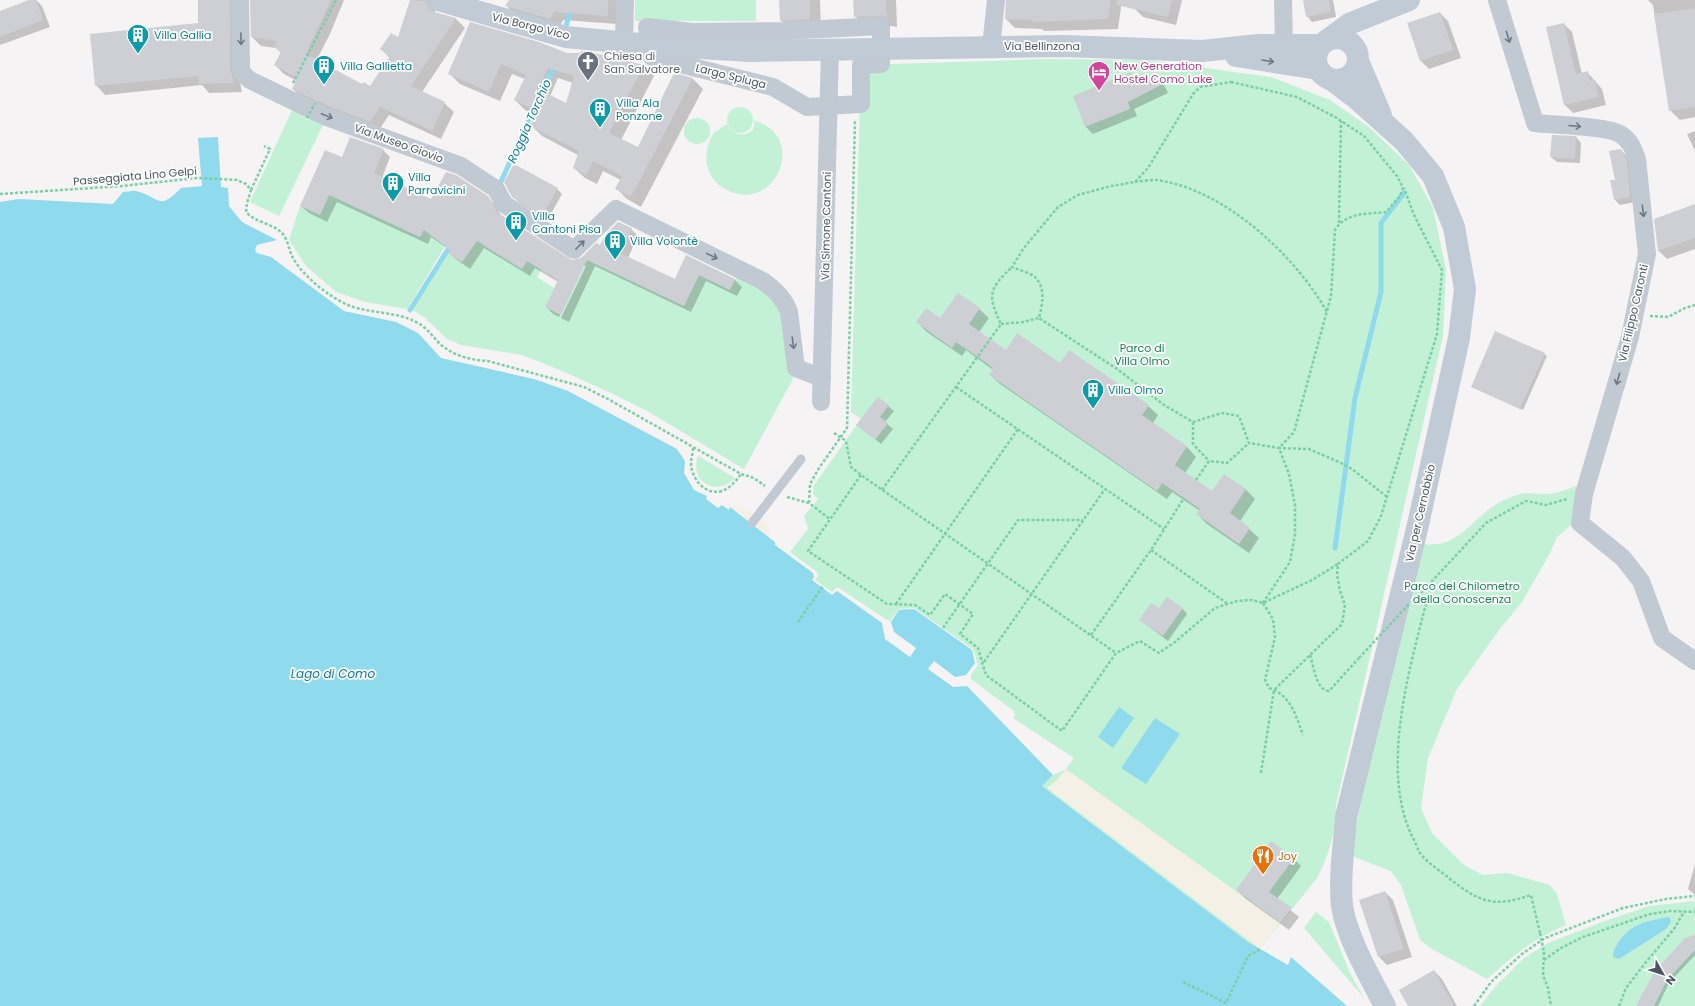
<svg xmlns="http://www.w3.org/2000/svg" width="1695" height="1006" font-family="Poppins,sans-serif">
	<rect width="100%" height="100%" fill="#f5f3f3"/>
	<!-- green -->
	<g fill="#c3f1d5">
		<rect x="635" y="0" width="121" height="21"/>
		<path d="M1046 59 1147 60 1271 77 1330 100 1369 127 1409 165 1433 208 1446 269 1443 336 1336 805C1336 830 1329 856 1317 878L1260 949 1248 942 1042 786 1053 775 1066 769 1074 758 1013 718 1015 715 1014 711 971 679V675L978 665 973 649 914 608 899 609 890 621 887 620 839 588H836L832 592 815 580 818 576 817 572 790 552 808 529 804 516 818 499 813 494 814 485 861 419 851 412 861 65Z"/>
		<circle cx="740" cy="120" r="13"/>
		<path d="M292 110 323 125 279 216 250 202Z"/>
		<circle cx="697" cy="131" r="13"/>
		<path d="M754 120C758 122 764 124 768 127 803 152 769 212 727 190 716 185 710 176 707 165 705 155 708 141 714 133 717 130 723 127 727 124 732 139 758 137 754 120Z"/>
		<path d="M339 174 350 204 420 237 428 221 445 246 407 309 365 302 336 292 306 266 289 240 300 206 320 215Z"/>
		<path d="M482 234 484 246 522 269 527 261 541 270 537 277 554 288 545 307 561 315 587 260 684 306 699 275 730 290 737 275 762 287 784 313 793 379 744 469 649 412 611 393 560 370 522 355 461 345 447 339 425 318 413 310 448 253 462 262Z"/>
		<path d="M698 456 735 478C714 499 689 479 698 456Z"/>
		<path d="M1580 485 1573 523 1557 537 1549 555 1522 602 1499 630 1457 689 1428 758 1421 808 1432 833 1464 865 1483 875 1507 873 1550 885 1557 894 1566 925C1533 939 1514 955 1487 979L1432 949 1420 940 1401 885 1391 871 1349 855 1420 543C1454 552 1471 521 1495 505 1499 502 1504 500 1509 498 1525 490 1532 495 1548 494 1559 493 1570 488 1580 485Z"/>
		<path d="M1695 901V1006H1480L1495 987 1524 958 1548 943 1605 921 1649 906Z"/>
		<path d="M1316 912 1329 922 1350 973 1364 998 1304 928Z"/>
	</g>
	<!-- sand -->
	<g fill="#f5f0e5">
		<path d="M735 505C749 511 763 516 770 531L769 536 733 508Z"/>
		<path d="M1066 769 1280 923 1260 949 1047 788 1057 780Z"/>
	</g>
	<!-- water -->
	<g fill="#90daee">
		<path d="M218 137 221 187 228 188 229 206 242 222 277 240 257 245 255 250 257 253 271 257 344 311 396 322 418 333 441 358 534 379 568 391 677 449 685 461 684 473 694 490 707 496 706 499 718 508 722 505 729 510 730 507 775 542V545L813 573 814 577 812 580 832 595 837 591 882 623 885 639 910 657 916 648 894 632 891 622 899 610 914 609 972 650 975 663 966 675 955 677 934 661 928 669 953 687 967 686 1053 775 1042 786 1248 942 1288 965 1291 957 1347 1006H0V202L19 199 113 204 123 192C127 192 132 190 136 191 160 197 158 212 181 188L202 186 198 138Z"/>
		<path d="M1119 707 1134 718 1113 748 1098 737Z"/>
		<path d="M1155 718 1180 734 1146 784 1121 768Z"/>
		<path d="M1667 917 1670 918 1671 922 1666 929 1619 959 1613 957C1613 950 1616 946 1620 940 1634 922 1646 922 1667 917Z"/>
	</g>
	<!-- shadow -->
	<g fill="#0003" fill-rule="evenodd">
		<path d="M32 0H36L42 6 50 27 0 45V12Z"/>
		<path d="M199 0H244L239 78 242 92 209 93 202 85 105 95 96 85 199 24Z"/>
		<path d="M251 0H344L330 34 316 61 362 86 370 87 390 58 381 49 398 39 411 0H438L435 6V13L456 19 465 28 422 92 444 103 454 112 441 139 389 115 379 130 302 98 293 89 297 81 284 74 275 65 281 53 276 48 261 46 252 37Z"/>
		<path d="M510 0H616L617 24 563 20 559 28 515 15 507 6Z"/>
		<path d="M780 0H820L821 30 792 31 781 20Z"/>
		<path d="M854 0H896L897 27 892 26 866 27 855 16Z"/>
		<path d="M1007 0H1122L1118 29 1044 31 1042 29 1015 28 1006 19Z"/>
		<path d="M1137 0H1182L1176 25 1143 17 1135 9Z"/>
		<path d="M1304 0H1333L1336 17 1312 22 1307 16Z"/>
		<path d="M1648 0H1695V117L1680 120 1670 110 1653 5Z"/>
		<path d="M1440 13 1448 21 1461 58 1429 69 1421 61 1408 24Z"/>
		<path d="M471 24 566 54 643 66 654 76 621 140 638 148 675 74 693 79 703 89 641 207 627 199 617 189 621 180 603 171 597 184 585 178 574 168 578 155 542 136 531 125 536 115 526 111 515 100 525 79 512 74 500 101 460 84 449 73ZM558 78 573 83 566 105 550 96Z"/>
		<path d="M1564 24 1572 32 1582 74 1587 72 1602 89 1606 105 1573 113 1565 105Z"/>
		<path d="M1130 74 1139 83 1155 74 1162 81 1168 93 1134 109 1137 116 1093 134 1086 127 1074 96Z"/>
		<path d="M1695 131V151L1687 134Z"/>
		<path d="M1576 137 1581 143 1580 163 1557 162 1551 157Z"/>
		<path d="M383 150 390 157 382 178 432 200 487 197 495 205 502 217 572 261 582 259 631 229 638 236 628 258 675 280 686 256 735 280 742 287 737 296 706 281 691 312 595 266 569 322 561 318 586 266H583L559 317 553 314 546 307 558 282 535 268 530 276 484 248 470 269 457 260 449 253 451 251 431 237 428 244 337 202 327 222 309 213 301 206 342 158Z"/>
		<path d="M1620 150 1626 155 1632 168 1635 202 1620 205 1615 200 1612 181 1616 180Z"/>
		<path d="M557 189 562 194 547 221 518 202 513 196Z"/>
		<path d="M1695 205V249L1667 259 1659 251 1655 219Z"/>
		<path d="M979 309 989 318 979 332 1006 351 1061 365 1148 406 1158 415 1153 423 1187 447 1196 457 1185 473 1212 492 1245 489 1255 499 1240 521 1259 538 1249 553 1207 524 1197 514 1200 511 1172 492 1167 499 1000 384 990 375 993 370 966 350 962 356 927 332 917 322 940 320Z"/>
		<path d="M1544 354 1547 356 1523 410 1472 387Z"/>
		<path d="M888 406 894 411 885 422 893 429 881 444 858 425Z"/>
		<path d="M1182 608 1187 614 1168 641 1140 620 1160 610Z"/>
		<path d="M1293 858 1301 866 1277 899 1299 917 1289 930 1245 898 1237 890Z"/>
		<path d="M1695 864V895L1688 889Z"/>
		<path d="M1385 892 1393 900 1412 957 1387 965 1379 957Z"/>
		<path d="M1695 936V955L1669 983 1658 1006H1638Z"/>
		<path d="M1434 971 1442 979 1457 1006H1409Z"/>
	</g>
	<g fill="none" stroke-linecap="round" stroke-linejoin="round">
		<!-- stream -->
		<g stroke="#90daee" stroke-width="5">
			<path d="M565 30 573 0"/>
			<path d="M540 97 555 64"/>
			<path d="M499 186 536 104"/>
			<path d="M410 310 452 243"/>
			<path d="M1335 548 1355 398 1381 292V223L1404 193"/>
		</g>
	</g>
	<!-- building -->
	<g fill="#cdcfd5" fill-rule="evenodd">
		<path d="M29 0H36L43 20 0 37V11Z"/>
		<path d="M198 0H230V68L234 83 199 84V76L95 86 90 34 198 23Z"/>
		<path d="M250 0H331L306 54 362 84 364 82 370 86 390 56 380 49 391 33 398 37 410 0 426 1 429 8 434 12 456 18 411 86 445 102 432 131 380 107 370 122 328 106 292 89 297 78 274 65 281 52 274 47 277 41 251 37Z"/>
		<path d="M509 0H608V16L554 12 550 19 505 6Z"/>
		<path d="M779 0H810V19L780 21Z"/>
		<path d="M853 0H886L887 17 880 16 854 17Z"/>
		<path d="M1006 0H1111L1108 19 1033 22V20L1005 19Z"/>
		<path d="M1117 0H1172L1168 17 1117 5Z"/>
		<path d="M1303 0H1329L1331 12 1306 17Z"/>
		<path d="M1695 8V107L1669 111 1654 14Z"/>
		<path d="M1440 12 1453 50 1420 61 1407 23Z"/>
		<path d="M470 22 539 42 567 53H580L581 51 590 52 644 65 609 133 638 147 674 73 693 78 638 184 630 197 615 189 622 176 593 161 586 175 573 168 579 151 530 126 537 111 514 100 526 75 501 64 489 92 448 74ZM548 68 574 76 566 103 538 89Z"/>
		<path d="M1564 23 1576 74 1588 71 1590 81 1595 80 1599 97 1564 105 1546 27Z"/>
		<path d="M1131 72 1136 83 1155 73 1161 85 1128 102 1130 109 1085 127 1073 96Z"/>
		<path d="M1552 135 1576 136 1575 159 1550 157Z"/>
		<path d="M350 137 384 149 374 173 431 199 446 172 456 175 488 196 498 213 572 260 581 258 596 243 600 245 606 234 618 222 632 228 620 253 675 279 686 255 735 279 730 290 699 275 684 306 587 260 561 315 545 307 558 280 527 261 522 269 477 241 462 262 448 253 450 250 424 230 420 237 329 195 320 215 300 206 325 150 342 157Z"/>
		<path d="M1621 149 1627 161 1630 197 1614 200 1610 180H1615L1609 151Z"/>
		<path d="M514 164 558 188 542 216 512 197 504 182Z"/>
		<path d="M1695 204V238L1658 251 1654 219Z"/>
		<path d="M958 293 980 308 969 324 1006 350 1017 333 1060 363 1069 350 1149 405 1142 415 1187 446 1175 465 1212 491 1224 474 1246 489 1230 513 1250 528 1239 544 1196 514 1200 509 1184 498 1162 483 1157 491 989 375 993 368 978 357 956 342 952 348 916 322 926 308 940 318Z"/>
		<path d="M1495 331 1545 353 1520 409 1471 387Z"/>
		<path d="M878 397 889 405 880 417 888 423 875 440 856 425Z"/>
		<path d="M1167 597 1183 608 1163 636 1139 620 1151 603 1159 608Z"/>
		<path d="M1271 841 1294 858 1269 892 1292 908 1280 923 1236 890Z"/>
		<path d="M1385 891 1404 949 1378 957 1359 900Z"/>
		<path d="M1695 935V950L1667 980 1654 1006H1636L1655 971 1685 938Z"/>
		<path d="M1434 970 1454 1006H1408L1399 990Z"/>
	</g>
	<g fill="none" stroke-linecap="round" stroke-linejoin="round">
		<!-- path -->
		<g stroke="#7ad0a6" stroke-width="2.5" stroke-dasharray="3 2" stroke-linecap="butt">
			<path d="M1231 82 1297 97 1335 117 1364 136 1397 176 1403 188 1400 196 1386 212C1368 214 1346 212 1335 230L1331 296 1294 432 1279 448 1249 443 1239 416 1222 413 1193 422 1164 405 1117 369 1039 318C1042 306 1046 289 1036 278 1031 273 1019 270 1012 267L1023 249 1058 207 1078 195 1111 186 1135 182 1148 168 1193 94 1200 87Z"/>
			<path d="M293 83 336 0"/>
			<path d="M1135 182C1141 181 1149 180 1156 180 1223 188 1295 255 1327 312"/>
			<path d="M251 190 270 149 264 146"/>
			<path d="M0 194 122 186 197 178 237 180 246 184 251 190 247 203 246 212C256 223 272 223 282 233 288 239 289 251 293 258 303 276 329 297 348 305 370 314 397 311 418 323 427 328 433 337 440 344 454 356 470 360 488 361L584 387 608 399 741 474 754 478 765 486"/>
			<path d="M1339 223 1341 121"/>
			<path d="M1650 316 1668 317 1685 308 1695 305"/>
			<path d="M1001 324 1023 322 1039 318"/>
			<path d="M956 387 1164 529"/>
			<path d="M1193 422V444L1209 461"/>
			<path d="M834 433 846 441 851 467 861 475 1116 653"/>
			<path d="M693 448C693 453 691 458 691 463 691 478 705 496 722 491 730 488 736 481 741 474"/>
			<path d="M861 475 808 551 887 604 915 605 930 615 945 594 973 614 960 634 978 648 986 675 1062 731 1116 653 1140 641 1159 653 1175 642 1215 608 1237 601 1252 600 1263 603 1312 580 1338 564"/>
			<path d="M1196 480 1209 461 1227 463 1249 443"/>
			<path d="M882 490 1001 324C987 295 989 289 1012 267"/>
			<path d="M787 497 809 503 830 519"/>
			<path d="M809 503 810 484 819 468 847 428 855 121"/>
			<path d="M1151 550 1228 604"/>
			<path d="M1431 584C1413 657 1378 765 1412 836 1415 841 1417 848 1420 853 1427 863 1441 871 1450 879 1479 902 1494 908 1531 895L1540 933"/>
			<path d="M1421 593 1486 523 1526 501 1546 505 1567 499"/>
			<path d="M1263 603 1290 562 1295 534V505L1289 474 1279 448 1309 449 1339 462 1352 469 1387 497"/>
			<path d="M1263 603 1273 619 1275 637 1265 680 1269 688C1291 695 1296 716 1303 735"/>
			<path d="M896 604 1018 429"/>
			<path d="M798 622 823 586"/>
			<path d="M943 628 1018 520H1083"/>
			<path d="M1091 635 1151 550 1184 498"/>
			<path d="M1310 655C1314 667 1316 690 1329 691L1359 658"/>
			<path d="M984 662 1105 489"/>
			<path d="M1261 773 1274 690 1342 624 1345 605 1340 591 1337 575 1338 564 1368 541 1381 516 1437 334 1442 270 1414 215 1404 188"/>
			<path d="M1544 952 1543 975 1548 988 1551 1006"/>
			<path d="M1544 960 1561 948 1583 937 1650 914 1670 911 1695 912"/>
			<path d="M1183 982 1226 1003 1248 956 1260 949"/>
			<path d="M1474 1006 1491 982 1522 954 1545 938 1623 908 1666 899 1695 896"/>
			<path d="M1619 1006 1626 988 1646 962 1674 929 1684 912"/>
		</g>
		<!-- lane -->
		<path stroke="#c1cad2" stroke-width="9" d="M752 523 801 459"/>
		<!-- street -->
		<g stroke="#c1cad2" stroke-width="18">
			<path d="M240 0 241 68 243 74 250 80 324 116 461 166 496 189 504 204 574 250 616 209 763 281C775 290 784 298 789 312L796 368 822 378"/>
			<path d="M1283 0 1284 45"/>
			<path d="M1497 0 1535 123C1553 125 1608 126 1620 134 1630 140 1633 148 1637 159L1647 254 1630 337 1584 494 1580 523 1623 558 1641 581 1662 638 1695 661"/>
			<path d="M881 26V64L861 65V104L807 107 773 87 652 57 647 27 692 32 783 31Z"/>
			<path d="M624 42 625 0"/>
			<path d="M991 47 996 0"/>
			<path d="M821 402 830 49"/>
		</g>
		<!-- secondary -->
		<g stroke="#c1cbd6" stroke-width="22">
			<path d="M438 0 566 37 650 45 750 51 1064 46 1202 51 1259 45H1321"/>
			<circle cx="1337" cy="59" r="21"/>
			<path d="M1326 41 1349 24 1409 0"/>
			<path d="M1236 56 1318 69"/>
			<path d="M1358 61 1381 115"/>
			<path d="M1332 80 1357 99 1404 141 1433 176 1454 227 1465 289 1459 338 1417 529 1346 817C1344 846 1339 877 1342 906 1347 938 1370 977 1385 1006"/>
		</g>
		<!-- path-bridge -->
		<g stroke="#7ad0a6" stroke-width="2.5" stroke-dasharray="3 2" stroke-linecap="butt">
			<path d="M307 118 315 103"/>
			<path d="M1359 658 1410 603"/>
			<path d="M1540 933 1544 952"/>
		</g>
	</g>
	<!-- one-way arrows -->
	<defs><path id="oneway-shaft" d="M-6 0H5M1.5-3L5.5 0L1.5 3" fill="none" stroke-width="1.6" stroke-linecap="round" stroke-linejoin="round"/></defs>
	<g stroke="#6e7983">
		<use href="#oneway-shaft" transform="translate(1508 37) rotate(73)"/>
		<use href="#oneway-shaft" transform="translate(241 39) rotate(89)"/>
		<use href="#oneway-shaft" transform="translate(327 116) rotate(22)"/>
		<use href="#oneway-shaft" transform="translate(1575 126) rotate(5)"/>
		<use href="#oneway-shaft" transform="translate(1643 211) rotate(83)"/>
		<use href="#oneway-shaft" transform="translate(580 245) rotate(-45)"/>
		<use href="#oneway-shaft" transform="translate(712 256) rotate(26)"/>
		<use href="#oneway-shaft" transform="translate(793 343) rotate(82)"/>
		<use href="#oneway-shaft" transform="translate(1618 379) rotate(106)"/>
	</g>
	<use stroke="#6e7984" href="#oneway-shaft" transform="translate(1268 61) rotate(9)"/>
	<!-- icons -->
	<defs>
		<g id="building-pin" transform="scale(1.15)"><path d="M0 17L-7.5 6A9.5 9.5 0 1 1 7.5 6Z" fill="#0f9aa8" stroke="#fff"/><path d="M-4-6H4V6H1V3H-1V6H-4ZM-2.5-4.3h1.7v1.8h-1.7ZM.8-4.3h1.7v1.8H.8ZM-2.5-1h1.7V.8h-1.7ZM.8-1h1.7V.8H.8Z" fill="#fff"/></g>
		<g id="church-pin" transform="scale(1.15)"><path d="M0 17L-7.5 6A9.5 9.5 0 1 1 7.5 6Z" fill="#6b7280" stroke="#fff"/><path d="M-1.2-6h2.4v3.5h3.3v2.4h-3.3V6h-2.4V-.1h-3.3v-2.4h3.3Z" fill="#fff"/></g>
		<g id="hotel-pin" transform="scale(1.15)"><path d="M0 17L-7.5 6A9.5 9.5 0 1 1 7.5 6Z" fill="#d1479c" stroke="#fff"/><path d="M-6-4.5h1.5V1H6V5H4.5V3h-9V5H-6ZM-4 0a1.8 1.8 0 1 1 3.6 0ZM.5 0V-2.5h3Q6-2.5 6 0Z" fill="#fff"/></g>
		<g id="restaurant-pin" transform="scale(1.15)"><path d="M0 17L-7.5 6A9.5 9.5 0 1 1 7.5 6Z" fill="#e8710a" stroke="#fff"/><path d="M-5-6h1v4h1v-4h1v4h1v-4h1v5L-1.5 .5V6h-2V.5L-5-1ZM5-6V6H3V1.5H1.5Q1.5-4 5-6Z" fill="#fff"/></g>
	</defs>
	<g fill-rule="evenodd">
		<use href="#building-pin" x="138" y="35"/>
		<use href="#church-pin" x="588" y="62"/>
		<use href="#building-pin" x="324" y="66"/>
		<use href="#hotel-pin" x="1099" y="72"/>
		<use href="#building-pin" x="600" y="109"/>
		<use href="#building-pin" x="393" y="183"/>
		<use href="#building-pin" x="516" y="222"/>
		<use href="#building-pin" x="615" y="241"/>
		<use href="#building-pin" x="1093" y="390"/>
		<use href="#restaurant-pin" x="1263" y="856"/>
	</g>
	<g text-anchor="middle" dominant-baseline="central" stroke-width="3.5" stroke-linejoin="round" paint-order="stroke">
		<!-- street labels -->
		<g font-size="11" fill="#4a5661" stroke="#fff">
			<text transform="translate(531 26) rotate(14)">Via Borgo Vico</text>
			<text x="1042" y="46">Via Bellinzona</text>
			<text transform="translate(731 76) rotate(14)">Largo Spluga</text>
			<text transform="translate(399 143) rotate(20)">Via Museo Giovio</text>
			<text transform="translate(135 176) rotate(-5)">Passeggiata Lino Gelpi</text>
			<text transform="translate(826 226) rotate(-89)">Via Simone Cantoni</text>
			<text transform="translate(1633 313) rotate(-77)">Via Filippo Caronti</text>
			<text transform="translate(1420 513) rotate(-77)">Via per Cernobbio</text>
		</g>
		<!-- culture labels -->
		<g font-size="11" fill="#0d838f" stroke="#fff" text-anchor="start">
			<text x="154" y="35">Villa Gallia</text>
			<text x="340" y="66">Villa Gallietta</text>
			<text x="616" y="103">Villa Ala<tspan x="616" dy="13">Ponzone</tspan></text>
			<text x="408" y="177">Villa<tspan x="408" dy="13">Parravicini</tspan></text>
			<text x="532" y="216">Villa<tspan x="532" dy="13">Cantoni Pisa</tspan></text>
			<text x="630" y="241">Villa Volontè</text>
			<text x="1108" y="390">Villa Olmo</text>
		</g>
		<!-- worship labels -->
		<g font-size="11" fill="#5b616d" stroke="#fff" text-anchor="start">
			<text x="604" y="56">Chiesa di<tspan x="604" dy="13">San Salvatore</tspan></text>
		</g>
		<!-- hotel labels -->
		<g font-size="11" fill="#b23c85" stroke="#fff" text-anchor="start">
			<text x="1114" y="66">New Generation<tspan x="1114" dy="13">Hostel Como Lake</tspan></text>
		</g>
		<!-- park labels -->
		<g font-size="11" fill="#17864f" stroke="#fff">
			<text x="1142" y="348">Parco di<tspan x="1142" dy="13">Villa Olmo</tspan></text>
			<text x="1462" y="586">Parco del Chilometro<tspan x="1462" dy="13">della Conoscenza</tspan></text>
		</g>
		<!-- food labels -->
		<g font-size="11" fill="#c56008" stroke="#fff" text-anchor="start">
			<text x="1278" y="856">Joy</text>
		</g>
		<!-- water labels -->
		<g font-size="12" font-style="italic" fill="#0c7c9b" stroke="#fff">
			<text transform="translate(529 121) rotate(-66)">Roggia Torchio</text>
			<text x="333" y="673">Lago di Como</text>
		</g>
	</g>
	<!-- north arrow -->
	<g transform="translate(1663 974) rotate(129)" stroke="#ffffff" stroke-width="3" paint-order="stroke">
	<path d="M0-3L7 15L0 10L-7 15Z" fill="#4a5661"/>
	<text y="-6" font-size="11" font-weight="bold" text-anchor="middle" fill="#4a5661">N</text>
	</g>
</svg>
